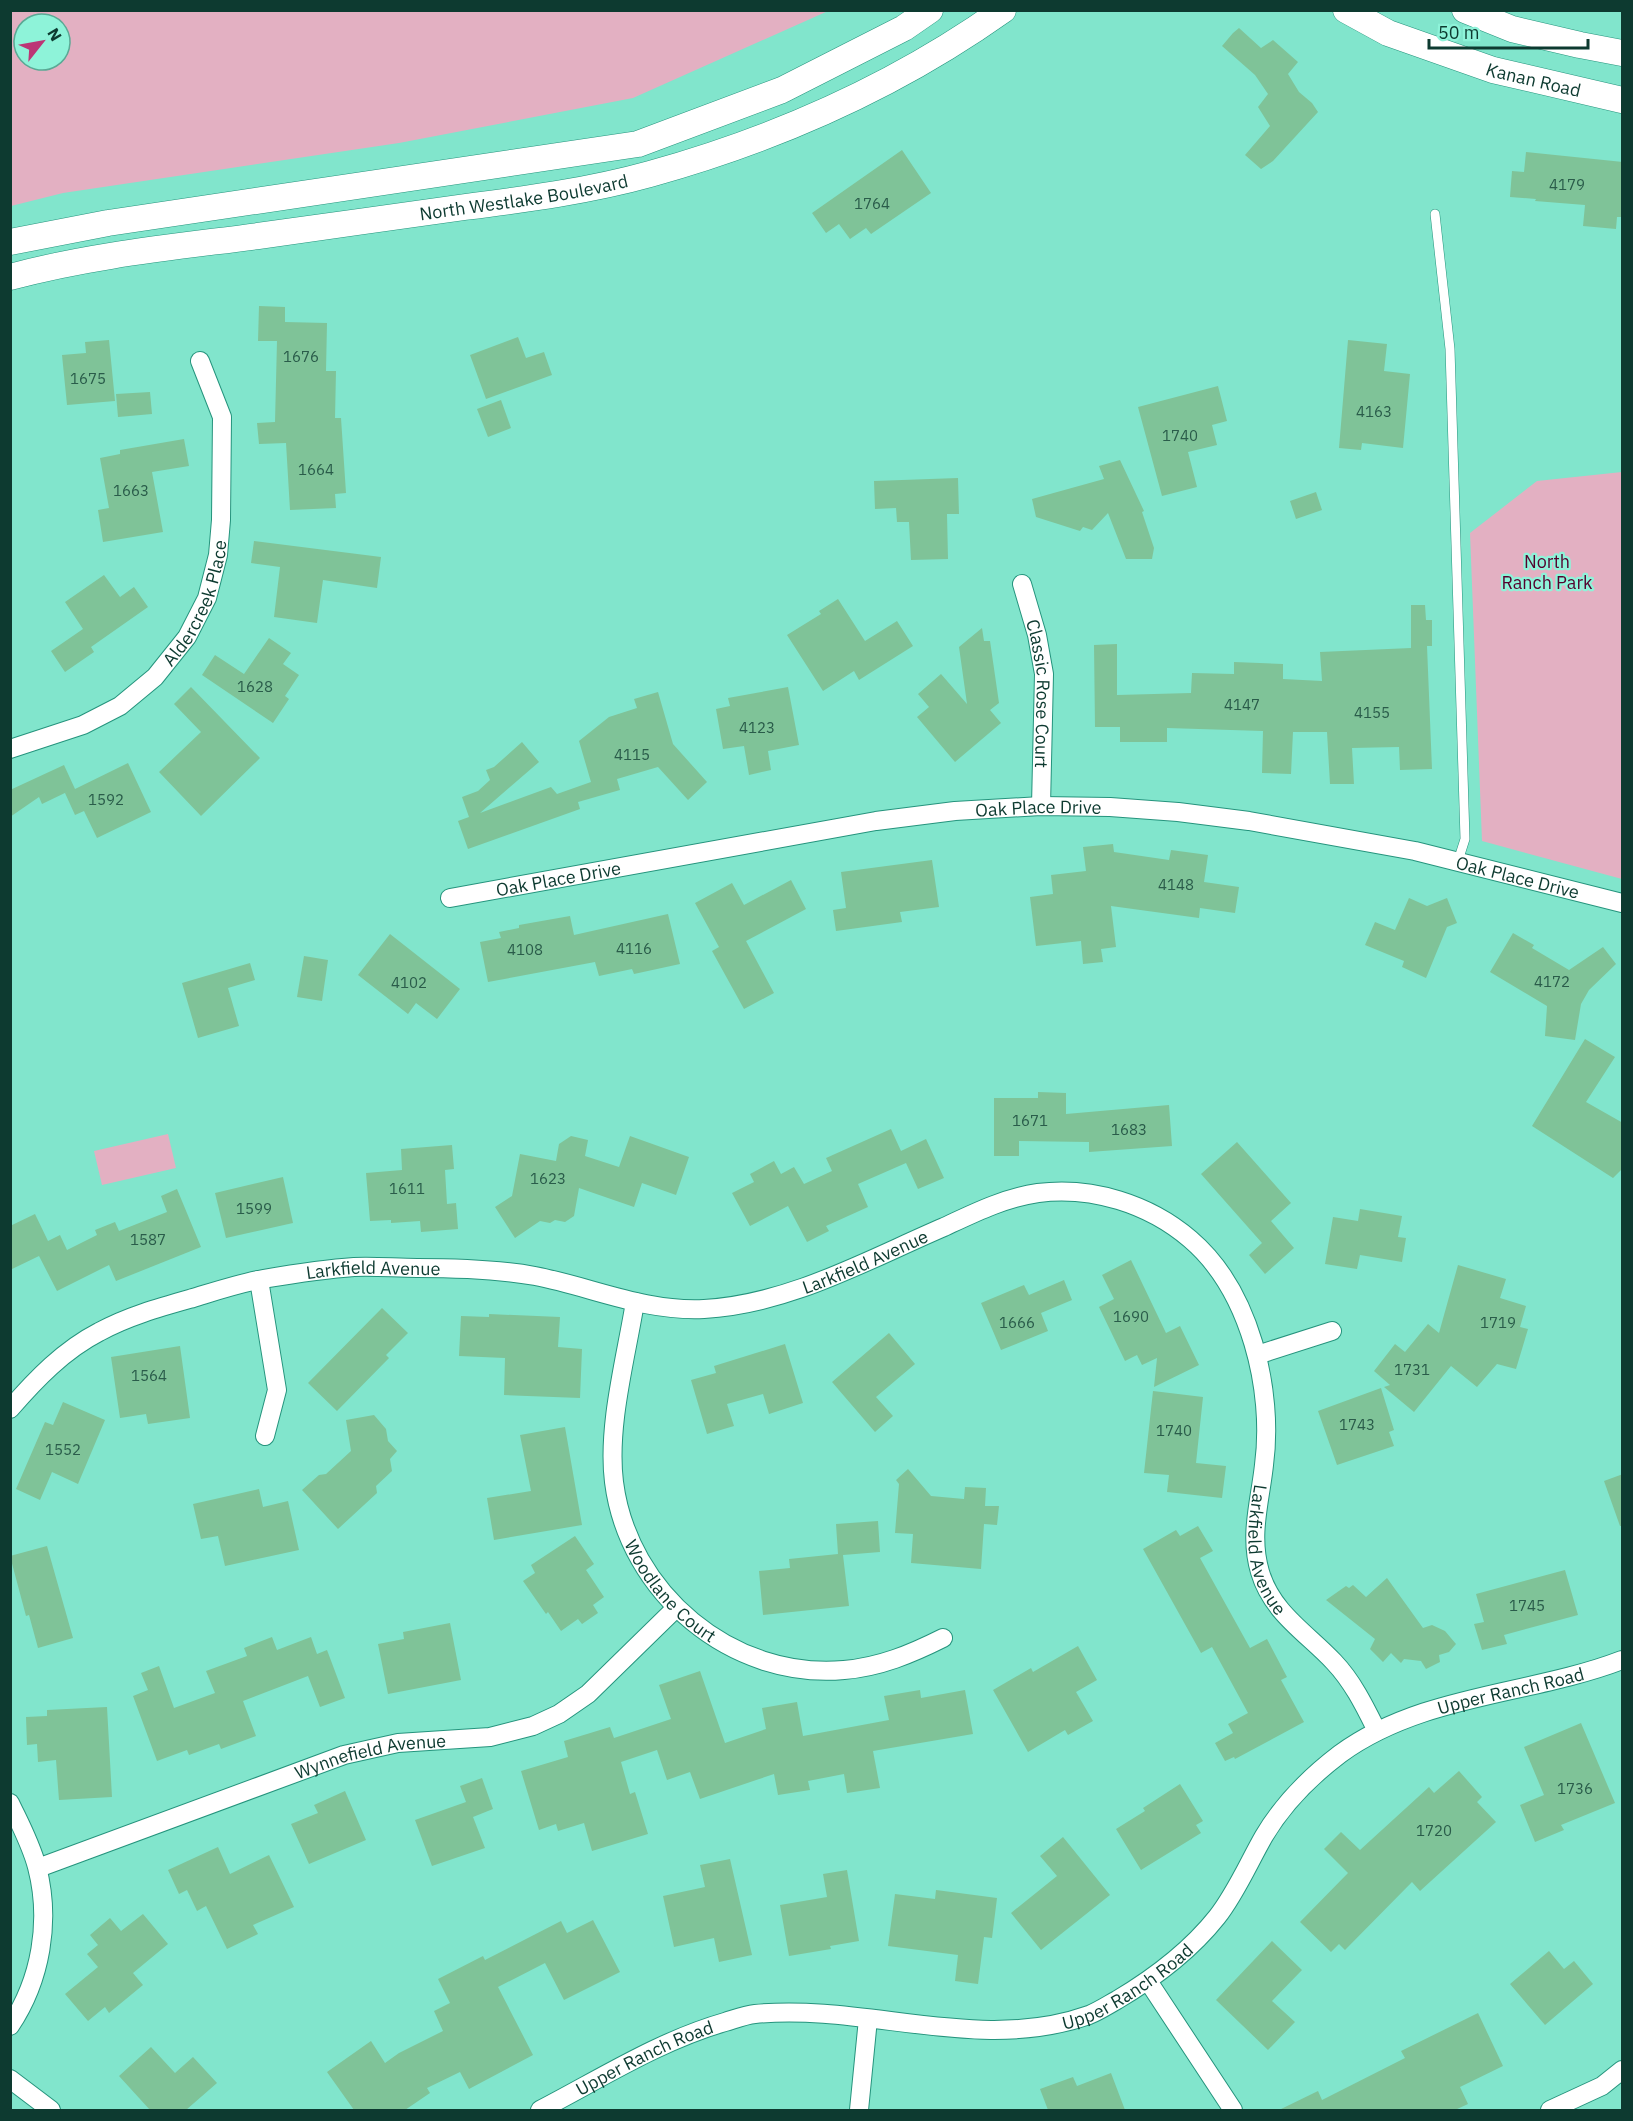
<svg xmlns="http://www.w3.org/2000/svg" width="1633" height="2121" font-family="'IBM Plex Sans',sans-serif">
	<rect width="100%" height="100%" fill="#81e5cc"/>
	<!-- green -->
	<g fill="#e3b0c2" fill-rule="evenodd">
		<path d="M10 11 11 10 828 11 633 98 399 143 63 193 11 206ZM24 24H60V60H24Z"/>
		<path d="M1622 472V879L1482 841 1470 533 1537 481Z"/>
		<path d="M168 1134 176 1168 102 1185 94 1151Z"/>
	</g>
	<!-- building -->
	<g fill="#7fc398">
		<path d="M1239 28 1261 48 1273 40 1298 62 1288 74 1299 92 1312 103 1318 112 1273 161 1261 169 1245 155 1270 126 1258 107 1268 94 1255 75 1222 46 1233 33Z"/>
		<path d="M902 150 931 193 871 234 866 228 850 239 839 224 826 233 812 213Z"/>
		<path d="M1526 152 1623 162V217H1617L1616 229 1583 226 1585 205 1535 201 1536 199 1510 197 1512 171 1524 172Z"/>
		<path d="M259 306 285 307V322L327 323 326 371H336L335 418H341L346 493 335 494 336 508 290 510 286 443 259 444 257 423 275 422 277 341H258Z"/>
		<path d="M518 337 526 358 544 352 552 375 486 399 470 355Z"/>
		<path d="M109 340 115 401 67 405 62 355 86 353 85 342Z"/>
		<path d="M1348 340 1387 344 1384 371 1410 374 1403 448 1362 443 1361 450 1339 448Z"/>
		<path d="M1218 386 1227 421 1212 425 1217 445 1188 452 1197 487 1162 496 1138 407Z"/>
		<path d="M150 392 152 414 118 417 116 394Z"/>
		<path d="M501 400 511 428 488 437 477 409Z"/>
		<path d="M184 439 189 466 152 472 163 532 103 542 98 510 109 508 100 458 120 454V450Z"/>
		<path d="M1120 460 1144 511 1142 512 1154 548 1152 559H1126L1108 513 1092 530 1083 527 1080 531 1036 517 1032 499 1104 479 1099 466Z"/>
		<path d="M958 478 959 514H947L948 559 911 560 909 522H897L896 508 875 509 874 481Z"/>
		<path d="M1316 492 1322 510 1296 519 1290 501Z"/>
		<path d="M254 541 381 557 377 588 323 580 317 623 274 617 280 567 251 563Z"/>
		<path d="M104 575 120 597 134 587 148 607 91 647 94 652 65 672 51 651 83 629 65 602Z"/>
		<path d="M838 599 865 641 897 621 913 646 859 680 854 671 823 691 787 635 821 614 819 611Z"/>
		<path d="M1411 605H1425L1426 620H1432V646H1427L1432 769 1400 770 1399 747 1352 748 1354 784H1330L1327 732H1293L1291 774 1262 773 1263 731 1167 728V742H1120V727H1095L1094 645 1117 644V695L1191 693 1192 673 1234 674V662L1283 664V679L1322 681 1320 652 1411 648Z"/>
		<path d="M982 628 984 641H990L999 703 990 710 1001 723 955 762 917 717 929 707 918 694 941 674 967 704 959 647Z"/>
		<path d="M269 638 291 653 283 664 299 675 285 696 289 699 273 723 202 675 215 655 244 674Z"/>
		<path d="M191 687 260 758 201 816 159 772 201 732 174 704Z"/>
		<path d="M788 687 799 745 768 751 771 770 749 775 744 746 723 749 716 709 730 706 728 698Z"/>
		<path d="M658 692 673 744 707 782 688 800 658 767 617 779 620 790 578 802 580 809 468 849 458 821 469 817 462 797 478 791 490 780 486 770 494 767 522 742 539 762 480 813 551 787 557 794 591 782 579 741 609 717 637 708 634 699Z"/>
		<path d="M128 763 151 812 97 838 84 811 75 815 65 793 69 791 42 804 39 797 10 817V790L64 765 75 789Z"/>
		<path d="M1113 844 1114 852 1169 860 1171 850 1208 855 1204 882 1239 887 1235 913 1200 908 1199 918 1111 906 1116 947 1101 949 1103 962 1083 964 1081 941 1036 946 1030 897 1053 894 1051 875 1086 871 1083 847Z"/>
		<path d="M932 860 939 907 900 912 902 922 836 931 833 910 846 908 841 872Z"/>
		<path d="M791 880 806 909 746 941 774 993 744 1009 712 951 719 947 695 903 732 883 744 905Z"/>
		<path d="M1409 898 1427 906 1447 898 1457 923 1447 927 1426 978 1402 967 1404 961 1365 945 1375 922 1395 930Z"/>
		<path d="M668 914 680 964 634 974 632 969 599 976 595 962 488 982 480 942 501 938 499 932 519 928V925L570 916 574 935Z"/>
		<path d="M1513 933 1534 945 1532 948 1569 970 1603 947 1616 964 1589 990 1581 1004 1575 1040 1545 1036 1547 1006 1490 972Z"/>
		<path d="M390 934 460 989 437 1019 416 1003 408 1014 358 975Z"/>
		<path d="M304 956 328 960 322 1001 297 997Z"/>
		<path d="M250 963 255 980 228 988 239 1026 198 1038 182 983Z"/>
		<path d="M1585 1039 1615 1057 1586 1102 1623 1123V1168L1613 1178 1532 1126Z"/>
		<path d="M1038 1092 1066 1093V1114L1169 1105 1172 1146 1089 1152V1142L1019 1141V1156H994V1098H1038Z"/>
		<path d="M891 1129 901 1151 926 1139 944 1178 918 1189 906 1163 858 1184 868 1207 826 1226 829 1231 807 1242 788 1206 750 1226 732 1193 754 1182 750 1174 774 1161 781 1174 794 1167 804 1184 832 1171 826 1158Z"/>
		<path d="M571 1136 588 1140 585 1156 619 1167 630 1136 689 1157 676 1195 642 1183 634 1207 579 1188 574 1216 565 1222 555 1220 550 1223 540 1221 515 1238 495 1207 512 1196 520 1154 556 1161 559 1144Z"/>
		<path d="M1237 1142 1291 1203 1271 1221 1294 1248 1265 1274 1249 1255 1262 1243 1201 1174Z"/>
		<path d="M452 1145 454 1169 445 1170 447 1204 456 1203 458 1229 421 1232 420 1221 391 1223V1220L370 1221 366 1173 402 1170 401 1149Z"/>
		<path d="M283 1177 293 1223 226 1238 215 1193Z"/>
		<path d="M177 1189 201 1247 116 1281 109 1265 57 1291 39 1256 10 1270V1226L35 1214 48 1241 60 1235 67 1250 97 1235 95 1230 115 1222 119 1231 167 1212 161 1196Z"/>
		<path d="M1360 1209 1402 1216 1398 1237 1406 1238 1402 1262 1360 1255 1357 1269 1325 1264 1333 1217 1358 1221Z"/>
		<path d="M1131 1260 1166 1333 1180 1326 1199 1365 1154 1387 1157 1358 1142 1365 1137 1355 1125 1361 1099 1307 1114 1299 1102 1275Z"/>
		<path d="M1458 1265 1506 1279 1500 1298 1526 1306 1520 1327 1528 1329 1516 1369 1497 1364 1477 1387 1451 1366 1414 1412 1384 1387 1390 1385 1374 1371 1395 1344 1405 1352 1428 1324 1439 1333Z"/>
		<path d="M1064 1280 1072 1300 1041 1313 1048 1331 1001 1350 981 1303 1024 1285 1029 1295Z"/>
		<path d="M382 1308 408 1333 386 1355 389 1358 337 1411 308 1383Z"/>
		<path d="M489 1314 560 1317 558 1347 582 1349 580 1398 504 1395 505 1358 459 1356 461 1316 489 1317Z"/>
		<path d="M889 1333 915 1364 876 1397 893 1416 875 1432 832 1382Z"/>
		<path d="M785 1344 803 1403 769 1414 763 1394 727 1404 734 1426 707 1434 691 1380 716 1373 714 1366Z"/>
		<path d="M180 1346 190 1418 148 1424 146 1414 120 1418 111 1357Z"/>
		<path d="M1381 1388 1394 1430 1389 1432 1394 1446 1337 1465 1318 1411Z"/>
		<path d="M1153 1391 1203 1397 1196 1463 1226 1466 1222 1498 1167 1492 1169 1475 1144 1473Z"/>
		<path d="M63 1402 105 1420 78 1484 52 1472 40 1500 16 1489 45 1422 53 1425Z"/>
		<path d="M374 1415 386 1429 388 1441 397 1451 390 1459 392 1471 376 1486 377 1493 338 1529 302 1490 319 1475 326 1474 351 1451 346 1420Z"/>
		<path d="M565 1427 582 1525 494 1540 487 1498 531 1491 520 1435Z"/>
		<path d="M908 1469 931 1496 964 1499 965 1487 986 1488 985 1506H999L997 1525 984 1524 981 1569 911 1563 913 1534 895 1533 899 1484 896 1480Z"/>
		<path d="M1623 1474V1526H1620L1604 1481Z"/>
		<path d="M259 1489 263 1507 288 1501 299 1550 225 1566 218 1536 201 1539 193 1504Z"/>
		<path d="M878 1521 880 1552 843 1555 849 1606 763 1615 759 1571 790 1568 789 1559 838 1554 836 1524Z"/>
		<path d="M1198 1526 1213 1551 1200 1558 1250 1648 1267 1639 1287 1677 1281 1680 1304 1722 1235 1759 1234 1757 1225 1761 1215 1743 1233 1733 1228 1724 1248 1713 1212 1647 1201 1653 1143 1549 1176 1530 1180 1536Z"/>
		<path d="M575 1536 594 1564 586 1570 604 1597 593 1605 598 1613 582 1624 578 1619 561 1631 548 1612 546 1614 523 1581 535 1573 531 1565Z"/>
		<path d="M47 1546 73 1638 38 1648 29 1615 26 1616 10 1556Z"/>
		<path d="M1565 1570 1578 1615 1504 1635 1507 1644 1482 1650 1474 1624 1484 1622 1476 1594Z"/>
		<path d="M1387 1578 1423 1628 1432 1625 1445 1631 1456 1644 1449 1652 1439 1655 1440 1662 1426 1669 1421 1661 1404 1659 1401 1663 1391 1653 1383 1662 1370 1649 1375 1639 1326 1600 1346 1586 1349 1588 1353 1585 1366 1597Z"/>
		<path d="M450 1623 461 1680 388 1694 378 1644 404 1639 403 1632Z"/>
		<path d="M272 1637 277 1650 311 1637 317 1654 327 1650 345 1698 320 1707 308 1676 243 1701 256 1736 221 1749 219 1744 189 1755 187 1750 157 1761 133 1696 148 1690 141 1673 159 1666 174 1708 215 1693 206 1671 247 1656 244 1648Z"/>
		<path d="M1078 1646 1097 1680 1076 1692 1093 1721 1068 1735 1065 1730 1028 1752 993 1690 1031 1668 1033 1672Z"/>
		<path d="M700 1671 725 1743 766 1729 762 1708 797 1702 803 1736 889 1720 884 1696 920 1690 921 1698 965 1690 973 1734 873 1751 880 1788 847 1793 844 1774 808 1781 810 1790 778 1795 774 1774 700 1799 690 1772 667 1780 657 1750 621 1762 630 1794 635 1792 648 1834 592 1851 584 1823 558 1831 556 1824 539 1830 521 1771 568 1757 564 1741 610 1727 614 1738 671 1719 659 1685Z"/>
		<path d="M107 1707 112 1797 59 1800 56 1760 38 1762 37 1744 27 1745 26 1717 47 1716V1710Z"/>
		<path d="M1581 1723 1615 1803 1561 1825 1564 1830 1535 1842 1520 1805 1544 1795 1524 1747Z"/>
		<path d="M1459 1771 1482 1797 1477 1802 1496 1822 1420 1891 1412 1882 1345 1950 1339 1944 1331 1952 1300 1922 1348 1873 1324 1849 1341 1832 1360 1850 1429 1787 1434 1793Z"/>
		<path d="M482 1778 493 1809 473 1817 485 1848 432 1866 415 1820 466 1802 460 1786Z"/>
		<path d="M1180 1784 1203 1821 1196 1825 1201 1833 1141 1870 1116 1829 1145 1811 1143 1808Z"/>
		<path d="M345 1791 366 1840 309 1864 291 1824 318 1813 314 1805Z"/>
		<path d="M1063 1837 1110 1895 1041 1950 1011 1913 1057 1876 1040 1856Z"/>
		<path d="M218 1847 230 1874 269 1855 294 1907 253 1925 258 1934 227 1949 206 1906 197 1911 187 1890 179 1894 168 1870Z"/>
		<path d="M730 1859 752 1955 719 1962 714 1938 674 1947 663 1896 705 1887 700 1865Z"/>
		<path d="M847 1870 859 1941 830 1946 831 1949 789 1956 780 1905 827 1897 823 1874Z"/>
		<path d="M936 1890 997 1898 992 1938 984 1937 978 1984 955 1981 958 1955 888 1946 895 1894 935 1899Z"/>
		<path d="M143 1914 168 1944 133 1973 143 1985 109 2013 105 2007 88 2021 65 1994 98 1967 87 1954 98 1945 90 1935 110 1918 121 1931Z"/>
		<path d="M593 1920 620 1972 564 2000 545 1963 498 1987 533 2055 469 2089 460 2072 427 2088 430 2093 405 2110H354L327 2072 371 2041 385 2063 399 2053 443 2031 434 2011 450 2003 438 1979 483 1956 485 1960 561 1921 567 1933Z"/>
		<path d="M1272 1941 1302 1970 1272 2001 1295 2022 1268 2050 1216 2000Z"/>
		<path d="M1549 1951 1564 1969 1574 1961 1593 1984 1545 2025 1510 1984Z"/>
		<path d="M1478 2013 1503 2066 1460 2087 1468 2104 1455 2110H1279L1318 2091 1322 2100 1405 2058 1401 2051Z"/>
		<path d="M151 2047 175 2073 193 2057 217 2083 186 2110H150L119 2076Z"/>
		<path d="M1111 2073 1125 2110H1048L1040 2089 1073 2077 1077 2086Z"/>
	</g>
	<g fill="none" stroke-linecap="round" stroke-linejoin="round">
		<!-- lane casing -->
		<g stroke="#25947d" stroke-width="10">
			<path id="lane" d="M1435 214 1450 349 1465 839 1458 861"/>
		</g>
		<!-- street casing -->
		<g stroke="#25947d" stroke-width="20">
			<g id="street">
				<path id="s1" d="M1022 584 1037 635 1044 674 1041 806"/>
				<path id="s2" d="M10 749 83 725 120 706 155 677 187 637 207 598 218 555 221 520 222 417 200 361"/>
				<path id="s3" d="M450 898 876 821 955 811 1041 806 1110 807 1178 812 1249 821 1415 851 1622 903"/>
				<path d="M259 1280 277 1390 265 1436"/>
				<path id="s4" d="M635 1302C626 1358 607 1426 614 1482 628 1593 732 1680 844 1670 880 1667 911 1654 943 1638"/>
				<path d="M1257 1355 1332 1331"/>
				<path id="s5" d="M10 1409C36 1379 64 1350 99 1332 128 1316 161 1307 193 1298 216 1291 240 1283 263 1279 293 1274 324 1269 354 1267 375 1266 396 1268 417 1268 457 1268 496 1269 535 1276 592 1287 645 1312 704 1309 790 1304 867 1260 944 1227 974 1213 1004 1198 1038 1193 1092 1186 1149 1204 1190 1239 1250 1290 1274 1390 1264 1465 1260 1502 1249 1535 1260 1572 1272 1613 1307 1633 1334 1662 1353 1682 1365 1707 1377 1731"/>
				<path d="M10 1803C20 1824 31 1844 37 1867 51 1921 41 1980 10 2026"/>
				<path id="s6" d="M38 1868 344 1755 398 1743 490 1737 533 1726 559 1714 588 1694 676 1608"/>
				<path d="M1148 1981 1233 2110"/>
				<path d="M10 2079 51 2110"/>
				<path id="s7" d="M540 2110C600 2079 659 2041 725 2022 735 2019 745 2015 755 2014 867 2003 979 2054 1089 2015 1099 2011 1108 2005 1117 2000 1154 1978 1190 1951 1217 1917 1236 1893 1249 1862 1264 1836 1283 1804 1311 1776 1340 1754 1422 1694 1531 1695 1622 1660"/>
				<path d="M859 2110 868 2019"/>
				<path d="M1550 2110 1602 2086 1622 2070"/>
			</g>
		</g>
		<!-- secondary casing -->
		<g stroke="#25947d" stroke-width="27">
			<g id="secondary">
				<path id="s8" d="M1346 10 1388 33 1493 70 1622 100"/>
				<path d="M1465 10 1512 29 1580 45 1622 53"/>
				<path d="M10 242 108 223 638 144 782 90 904 28 930 10"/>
				<path id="s9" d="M10 277C91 255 175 247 258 236 327 226 396 217 465 207 527 199 589 191 650 174 776 139 896 86 1003 10"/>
			</g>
		</g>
		<!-- lane -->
		<use href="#lane" stroke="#fff" stroke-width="9"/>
		<!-- street -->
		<use href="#street" stroke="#fff" stroke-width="18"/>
		<!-- secondary -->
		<use href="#secondary" stroke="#fff" stroke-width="26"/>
	</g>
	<g text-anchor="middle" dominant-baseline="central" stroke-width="4.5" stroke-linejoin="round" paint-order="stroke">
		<!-- number labels -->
		<g font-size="15" fill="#2a5c4a">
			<text x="1567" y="184">4179</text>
			<text x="872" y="203">1764</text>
			<text x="301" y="356">1676</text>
			<text x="88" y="378">1675</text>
			<text x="1374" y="411">4163</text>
			<text x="1180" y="435">1740</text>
			<text x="316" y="469">1664</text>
			<text x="131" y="490">1663</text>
			<text x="255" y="686">1628</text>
			<text x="1242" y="704">4147</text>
			<text x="1372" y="712">4155</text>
			<text x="757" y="727">4123</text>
			<text x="632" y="754">4115</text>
			<text x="106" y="799">1592</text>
			<text x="1176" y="884">4148</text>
			<text x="634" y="948">4116</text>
			<text x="525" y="949">4108</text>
			<text x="1552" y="981">4172</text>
			<text x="409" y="982">4102</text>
			<text x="1030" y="1120">1671</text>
			<text x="1129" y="1129">1683</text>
			<text x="548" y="1178">1623</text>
			<text x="407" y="1188">1611</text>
			<text x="254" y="1208">1599</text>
			<text x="148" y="1239">1587</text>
			<text x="1131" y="1316">1690</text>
			<text x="1017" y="1322">1666</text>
			<text x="1498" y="1322">1719</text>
			<text x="1412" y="1369">1731</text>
			<text x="149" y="1375">1564</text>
			<text x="1357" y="1424">1743</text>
			<text x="1174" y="1430">1740</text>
			<text x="63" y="1449">1552</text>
			<text x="1527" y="1605">1745</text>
			<text x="1575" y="1788">1736</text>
			<text x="1434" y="1830">1720</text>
		</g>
		<!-- street labels -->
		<g font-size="18" fill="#0d3a30" stroke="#8ef3d9">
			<text stroke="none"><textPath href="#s8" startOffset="201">Kanan Road</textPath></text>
			<text stroke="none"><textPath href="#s9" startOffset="520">North Westlake Boulevard</textPath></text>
			<text stroke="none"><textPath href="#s2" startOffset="250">Aldercreek Place</textPath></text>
			<text stroke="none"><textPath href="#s1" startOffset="112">Classic Rose Court</textPath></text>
			<text stroke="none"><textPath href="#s3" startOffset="596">Oak Place Drive</textPath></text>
			<text stroke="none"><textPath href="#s3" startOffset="1082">Oak Place Drive</textPath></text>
			<text stroke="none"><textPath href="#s3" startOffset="110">Oak Place Drive</textPath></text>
			<text stroke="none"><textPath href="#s5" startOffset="906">Larkfield Avenue</textPath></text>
			<text stroke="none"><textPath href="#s5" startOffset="402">Larkfield Avenue</textPath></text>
			<text stroke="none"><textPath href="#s5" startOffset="1590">Larkfield Avenue</textPath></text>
			<text stroke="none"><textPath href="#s4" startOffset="308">Woodlane Court</textPath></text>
			<text stroke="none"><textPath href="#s7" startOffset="1125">Upper Ranch Road</textPath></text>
			<text stroke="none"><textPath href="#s6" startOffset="352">Wynnefield Avenue</textPath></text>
			<text stroke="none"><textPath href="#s7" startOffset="620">Upper Ranch Road</textPath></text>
			<text stroke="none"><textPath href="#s7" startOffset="117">Upper Ranch Road</textPath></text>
		</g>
		<!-- park labels -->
		<g font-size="18" fill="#55002d" stroke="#8ef3d9">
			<text x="1547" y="561">North<tspan x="1547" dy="21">Ranch Park</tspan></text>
		</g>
	</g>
	<!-- border -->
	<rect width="1633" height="2121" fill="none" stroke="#0d3a30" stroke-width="24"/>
	<!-- north arrow -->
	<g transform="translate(42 42) rotate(59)"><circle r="28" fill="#8ef3d9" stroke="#5aa995" stroke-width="1.5"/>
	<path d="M0-4.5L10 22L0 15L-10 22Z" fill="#bc3575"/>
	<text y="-9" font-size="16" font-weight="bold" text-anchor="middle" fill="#0d3a30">N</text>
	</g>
	<!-- scale -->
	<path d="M1429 39v9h159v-9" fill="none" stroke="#0d3a30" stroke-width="3"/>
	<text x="1438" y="39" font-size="18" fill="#0d3a30" stroke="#8ef3d9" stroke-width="4.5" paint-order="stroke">50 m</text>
</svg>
